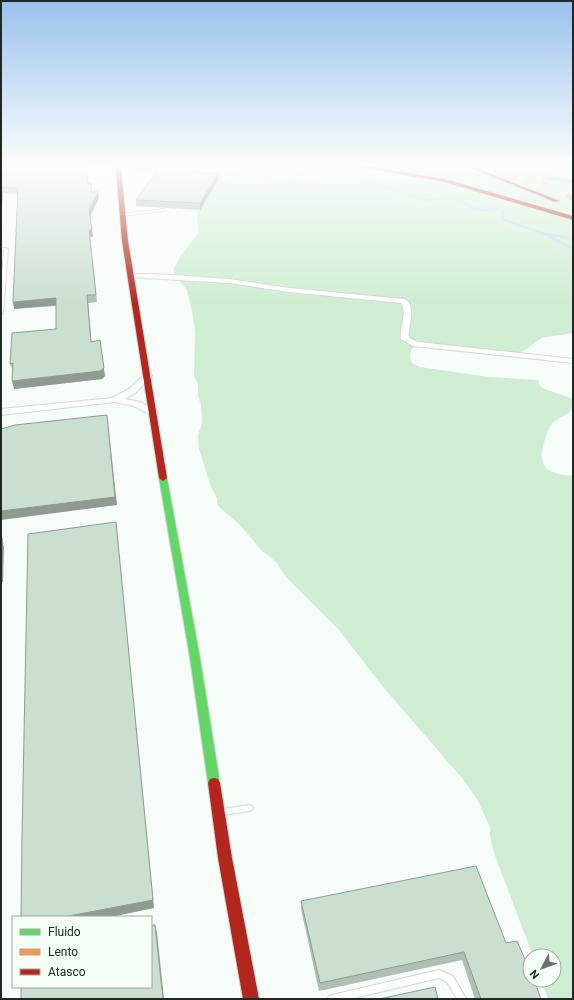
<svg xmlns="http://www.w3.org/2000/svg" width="574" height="1000" font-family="Roboto,sans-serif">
	<rect width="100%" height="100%" fill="#f6fcf7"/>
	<!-- green -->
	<path fill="#ceedd2" d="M128 165H573V333L541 338 524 351 517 353H482L416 346 411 350 410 358 412 363 420 367 489 377 538 380 539 384 542 388 573 399V407L571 411C565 416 558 418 553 423 548 428 546 436 544 443 536 469 550 474 573 476V999H548L541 980H554V956H533L494 853 490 836V827L477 799 462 778 383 687 339 630 285 576 276 562 261 550 240 525 219 507 217 503V498L211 487 199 449 198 435 202 423 201 405 198 396V383L194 377 195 332 193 316 187 290 177 278 173 270 181 255 198 234 197 214 201 207 204 175 183 170 136 171 130 169Z"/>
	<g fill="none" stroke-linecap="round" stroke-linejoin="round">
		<!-- stream -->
		<g stroke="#c6d5f6" stroke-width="2">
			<path d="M154 165 182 167 249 179 307 181 335 177 349 178 375 183 422 200 448 198 456 199 474 208 483 210 500 209 503 211 502 219 547 235 573 249"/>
			<path d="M547 234 573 239"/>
		</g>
		<!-- highway-tunnel -->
		<path stroke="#cbd2cc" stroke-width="12" stroke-dasharray="12 6" stroke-linecap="butt" d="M434 169 551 179"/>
		<!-- lane casing -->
		<g stroke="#d1d8d2" stroke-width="2">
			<g id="lane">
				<path d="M163 209H164V211L122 216 120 215 122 214Z"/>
				<path d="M1 248H6L8 249 3 313 1 314V290L4 250H1Z"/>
				<path d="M249 805 252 806 253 808 252 810 249 811 223 815 220 814 219 812 220 810 223 809Z"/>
				<path d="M439 970 453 976 466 999H457L447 982 439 978 350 999H328L329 996 332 995Z"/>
			</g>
		</g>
		<!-- street casing -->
		<g stroke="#d1d8d2" stroke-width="2">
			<g id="street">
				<path d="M131 274H157L229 279 289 288 404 299C418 304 407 327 409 338L418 342 573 359V363L413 346 401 339C399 327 408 314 401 303L289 292 229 283 129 277V275Z"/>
				<path d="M145 374H151L152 376 135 393 125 399 140 402 157 411 158 413 157 415H151L134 406 115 402 1 415V409L112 398 129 389Z"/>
			</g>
		</g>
		<!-- fast casing -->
		<g stroke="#d1d8d2" stroke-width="2">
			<g id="fast">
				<path d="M551 177 573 179V183L549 180V178Z"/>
				<path d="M163 475 167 478 200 658 220 783 218 787 214 788 210 787 208 783 190 658 159 478Z"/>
			</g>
		</g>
		<!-- slow casing -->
		<g stroke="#d1d8d2" stroke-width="2">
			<path id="slow" d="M569 194 573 196V200L566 196Z"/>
		</g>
		<!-- jam casing -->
		<g stroke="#d1d8d2" stroke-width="2">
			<g id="jam">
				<path d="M119 165H124L121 169 128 241 167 478 163 481 159 478 122 241 116 169Z"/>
				<path d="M350 165H361L445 179 573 216V220L444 182Z"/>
				<path d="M463 165H469L560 201 555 202Z"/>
				<path d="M214 778 218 779 220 783 232 858 259 999H243L218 858 208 783 210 779Z"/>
			</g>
		</g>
		<!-- path -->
		<path stroke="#dcdfde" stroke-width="1" stroke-dasharray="0.5 2" stroke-linecap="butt" d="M215 165 241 172H252L271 176 324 175 347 184 401 198 425 207 482 219 538 243 573 266"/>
		<!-- lane -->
		<use href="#lane" fill="#fefffe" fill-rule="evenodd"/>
		<!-- street -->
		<use href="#street" fill="#fefffe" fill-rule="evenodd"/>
		<!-- fast -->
		<use href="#fast" fill="#63d668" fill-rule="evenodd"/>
		<!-- slow -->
		<use href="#slow" fill="#ff974d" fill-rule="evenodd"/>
		<!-- jam -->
		<use href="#jam" fill="#b3261e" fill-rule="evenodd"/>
	</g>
	<!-- wall -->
	<g fill="#afbfb2">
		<path d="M1 168 88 183 92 192H98L99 198 90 216 93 237H90L97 302 88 303 91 341 105 376 102 379 14 389 13 371 10 364 56 329V306L14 309 18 194 3 193 1 219Z"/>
		<path d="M218 174V180L200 210 136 206V200Z"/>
		<path d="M301 901 506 943 541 999H475L462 960 319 991 301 909Z"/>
	</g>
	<!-- shaded-wall -->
	<g fill="#8f9b91">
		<path d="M218 174V180L200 210V203Z"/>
		<path d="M2 187 3 193 1 219V194Z"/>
		<path d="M98 192 99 198 90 216 89 210Z"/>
		<path d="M89 230H92L93 237H90L97 302Z"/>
		<path d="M87 295 88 303 92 349 91 342Z"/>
		<path d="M56 298 57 305 14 309 13 302Z"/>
		<path d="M100 340 105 376 102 379 14 389 12 381Z"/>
		<path d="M107 415 117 505 1 520V511Z"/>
		<path d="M116 522 154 908 111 917H69Z"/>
		<path d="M2 538 4 547 3 582H1V562Z"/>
		<path d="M155 925 157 933 164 999H163Z"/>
	</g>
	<!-- building -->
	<g fill="#ccdecf" stroke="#8f9b91">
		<path d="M37 165H86L88 183H91V192H98L89 210 92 230H89L96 295H87L91 342 100 340 104 368 100 371 12 381 13 363 10 364 12 333 56 329V298L13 302 18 188 2 187 1 194V168Z"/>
		<path d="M157 170 218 174 200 203 136 200Z"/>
		<path d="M107 415 115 497 1 511V429L15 425Z"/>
		<path d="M116 522 153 900 69 916V917H21L22 837 28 534Z"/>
		<path d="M2 538 1 562V539Z"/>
		<path d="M476 866 506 943 517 941 530 971V980H534L541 999H481L464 952 320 983 301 901Z"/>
		<path d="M151 925H155L163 999H21V987H151Z"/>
		<path d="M435 987 438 999H379Z"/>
	</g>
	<!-- sky -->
	<linearGradient id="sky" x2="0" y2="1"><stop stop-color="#9ac1ee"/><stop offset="0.54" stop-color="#fbfefb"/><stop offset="1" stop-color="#fbfefb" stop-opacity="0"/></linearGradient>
	<rect width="574" height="305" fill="url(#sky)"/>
	<!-- border -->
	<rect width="574" height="1000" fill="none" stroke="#202921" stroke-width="4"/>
	<!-- legend -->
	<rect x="12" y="916" width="140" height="72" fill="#f4fef5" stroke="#9fa9a0"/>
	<rect x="20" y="929" width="20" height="6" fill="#63d668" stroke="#9fa9a0"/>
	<text x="48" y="936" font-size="12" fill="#202921">Fluido</text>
	<rect x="20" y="949" width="20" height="6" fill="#ff974d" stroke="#9fa9a0"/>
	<text x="48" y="956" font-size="12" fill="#202921">Lento</text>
	<rect x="20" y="969" width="20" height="6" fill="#b3261e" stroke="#9fa9a0"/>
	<text x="48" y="976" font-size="12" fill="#202921">Atasco</text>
	<!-- north arrow -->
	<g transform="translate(542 968) rotate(229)"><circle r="19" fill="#f4fef5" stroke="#9fa9a0"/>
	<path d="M0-3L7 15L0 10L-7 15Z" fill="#6b736c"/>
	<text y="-6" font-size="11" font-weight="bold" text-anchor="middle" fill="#202921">N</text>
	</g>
</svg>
